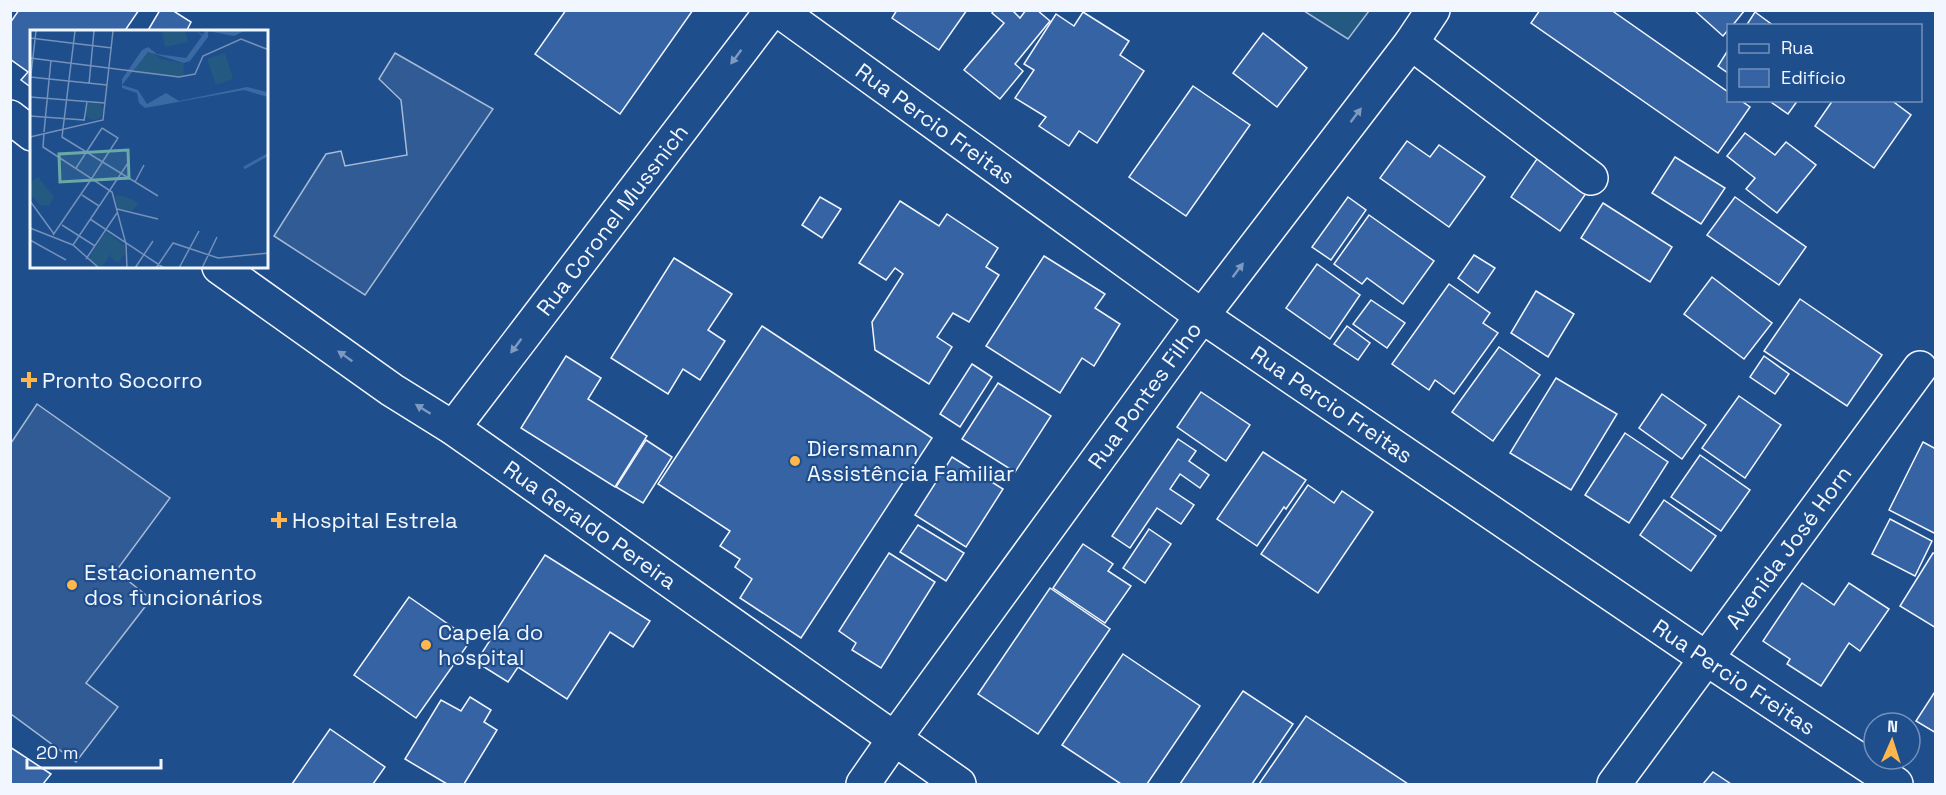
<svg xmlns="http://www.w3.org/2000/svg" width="1946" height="795" font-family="'Space Grotesk',sans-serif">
	<rect width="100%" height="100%" fill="#1f4e8c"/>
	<!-- green -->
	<path fill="#245a82" stroke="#a8bbd7" stroke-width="1.5" d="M1304 11H1369L1348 39Z"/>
	<!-- parking -->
	<g fill="#305b95" stroke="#a8bbd7" stroke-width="1.5">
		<path d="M395 53 493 109 365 295 274 236 326 154 341 151 345 166 407 155 401 100 379 79Z"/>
		<path d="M37 404 170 498 116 571 151 599 86 683 118 707 76 762 11 714V443Z"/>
	</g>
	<!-- building -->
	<g fill="#3563a3" stroke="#f2f6ff" stroke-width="1.5">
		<path d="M19 10H139L124 32H32V88L21 80 28 72 10 59V23Z"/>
		<path d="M160 10H172L191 22 186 32H147Z"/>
		<path d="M566 10H693L620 114 535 54Z"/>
		<path d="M897 10H967L939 50 892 18Z"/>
		<path d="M994 10H1012L1020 18 1026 10H1037L1050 21 1015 64 1023 71 1000 99 964 70 1004 23 992 13Z"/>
		<path d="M1540 10H1611L1728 92V100H1740L1750 107 1718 153 1531 23Z"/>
		<path d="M1694 10H1745L1732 26H1728V30L1723 36Z"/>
		<path d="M1083 12 1129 41 1120 55 1144 71 1097 143 1079 131 1069 146 1039 126 1046 117 1015 98 1034 70 1024 64 1056 14 1074 26Z"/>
		<path d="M1755 12 1774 26H1746Z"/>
		<path d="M1263 33 1307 68 1277 107 1233 73Z"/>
		<path d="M1728 50V73L1718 66Z"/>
		<path d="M1193 86 1250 125 1186 216 1129 177Z"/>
		<path d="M1768 100H1798L1788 114Z"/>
		<path d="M1833 100H1891L1911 115 1874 168 1815 126Z"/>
		<path d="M1745 133 1775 155 1786 142 1816 165 1777 213 1746 189 1755 178 1727 156Z"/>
		<path d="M1407 141 1430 157 1439 145 1485 177 1449 227 1380 178Z"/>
		<path d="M1539 156 1589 189 1560 231 1511 197Z"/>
		<path d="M1675 157 1725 188 1701 224 1652 193Z"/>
		<path d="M820 197 841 209 822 238 802 225Z"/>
		<path d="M1348 197 1366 210 1331 260 1312 247Z"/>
		<path d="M1735 197 1806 247 1779 285 1707 235Z"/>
		<path d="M900 201 939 226 947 214 998 248 986 267 999 275 969 322 953 313 937 337 952 347 929 384 875 350 872 322 903 274 895 268 886 280 859 263Z"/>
		<path d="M1603 203 1672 247 1650 282 1581 238Z"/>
		<path d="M1369 215 1434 261 1403 304 1367 278 1362 284 1334 264Z"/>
		<path d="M1474 255 1495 268 1478 293 1458 278Z"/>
		<path d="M1044 256 1105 294 1095 308 1120 324 1094 366 1082 358 1060 393 986 346Z"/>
		<path d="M674 258 732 294 708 330 725 341 700 380 683 369 668 394 611 358Z"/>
		<path d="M1317 264 1360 295 1330 339 1286 308Z"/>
		<path d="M1712 277 1772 323 1744 359 1684 314Z"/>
		<path d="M1449 284 1490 313 1483 323 1498 333 1454 394 1435 380 1429 390 1392 364Z"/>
		<path d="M1536 291 1574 314 1548 357 1511 333Z"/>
		<path d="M1800 299 1882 355 1847 406 1764 351Z"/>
		<path d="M1371 300 1405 323 1387 348 1353 324Z"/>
		<path d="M762 326 932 438 801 638 740 598 752 579 735 567 740 559 720 546 730 531 658 484Z"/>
		<path d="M1347 326 1370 343 1358 360 1334 344Z"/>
		<path d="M1499 347 1540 375 1493 441 1452 412Z"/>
		<path d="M566 356 601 378 588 399 647 436 615 487 521 428Z"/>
		<path d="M1764 356 1789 374 1775 394 1750 377Z"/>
		<path d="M972 364 992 377 960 427 940 414Z"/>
		<path d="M1556 378 1617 414 1571 490 1510 453Z"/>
		<path d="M998 383 1051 416 1015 472 962 439Z"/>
		<path d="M1201 392 1250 425 1226 461 1177 427Z"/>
		<path d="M1662 394 1706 425 1682 459 1639 428Z"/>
		<path d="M1739 396 1781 425 1745 478 1702 448Z"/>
		<path d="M1625 433 1668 462 1629 523 1585 495Z"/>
		<path d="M1178 439 1196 451 1189 461 1209 475 1200 488 1180 474 1170 489 1194 505 1181 524 1157 508 1130 548 1112 536Z"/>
		<path d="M646 440 672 457 643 503 616 487Z"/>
		<path d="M1923 442 1936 449V534L1889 510Z"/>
		<path d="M1263 452 1306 480 1286 509 1284 507 1257 546 1217 519Z"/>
		<path d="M1700 455 1750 490 1721 531 1671 497Z"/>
		<path d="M952 457 1003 489 966 547 915 515Z"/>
		<path d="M1308 485 1334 503 1342 491 1373 512 1318 593 1261 554Z"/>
		<path d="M1664 500 1716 536 1691 571 1640 535Z"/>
		<path d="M1890 519 1932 541 1915 576 1872 554Z"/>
		<path d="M918 525 964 553 946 581 900 552Z"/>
		<path d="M1149 529 1171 544 1145 583 1123 568Z"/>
		<path d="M1083 544 1113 564 1108 571 1131 586 1105 623 1053 588Z"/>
		<path d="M889 553 935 582 881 668 852 650 856 643 839 631Z"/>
		<path d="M1933 553 1936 554V628L1900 606Z"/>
		<path d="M545 555 650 621 633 647 610 632 567 699 518 667 508 682 476 662Z"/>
		<path d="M1802 583 1834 605 1849 583 1889 609 1860 651 1849 643 1821 686 1787 664 1790 659 1763 641Z"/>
		<path d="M1050 588 1110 629 1038 734 978 694Z"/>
		<path d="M409 597 471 640 416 718 354 675Z"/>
		<path d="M1123 654 1200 706 1147 784H1121L1062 745Z"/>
		<path d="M1936 690V733L1916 721Z"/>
		<path d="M1243 691 1293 724 1252 784H1180Z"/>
		<path d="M470 697 491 710 484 722 497 730 464 784H447L405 759 441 700 461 711Z"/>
		<path d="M1306 716 1408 784H1259Z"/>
		<path d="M330 729 385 767 373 784H292Z"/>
		<path d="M10 747 51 774 43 784H10Z"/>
		<path d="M1713 772 1731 784H1703Z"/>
	</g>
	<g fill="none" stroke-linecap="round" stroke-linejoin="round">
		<!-- minor casing -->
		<g stroke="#f2f6ff" stroke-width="36">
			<g id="minor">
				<path id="s1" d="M778 10 1202 316 1707 659 1896 784"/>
				<path d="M1411 43 1591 178"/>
				<path d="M863 784 895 738"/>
				<path id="s2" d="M1614 784 1920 368"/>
			</g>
		</g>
		<!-- major casing -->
		<g stroke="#f2f6ff" stroke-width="36">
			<g id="major">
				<path d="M10 117 32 134"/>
				<path id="s3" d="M219 267 392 390 453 428 959 784"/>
				<path id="s4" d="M453 428 772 10"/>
				<path id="s5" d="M895 738 1202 316 1411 43 1433 10"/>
			</g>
		</g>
		<!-- minor -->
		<use href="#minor" stroke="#1f4e8c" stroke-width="33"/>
		<!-- major -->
		<use href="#major" stroke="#1f4e8c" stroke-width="33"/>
	</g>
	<!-- one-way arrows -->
	<defs><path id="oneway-solid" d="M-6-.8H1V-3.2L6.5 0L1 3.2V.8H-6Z" transform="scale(1.5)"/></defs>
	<g fill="#7e9ac0">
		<use href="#oneway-solid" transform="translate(736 57) rotate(127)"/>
		<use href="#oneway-solid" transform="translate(1356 115) rotate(-53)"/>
		<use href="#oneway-solid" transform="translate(1238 270) rotate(-53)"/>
		<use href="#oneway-solid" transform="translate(516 346) rotate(127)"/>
		<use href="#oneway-solid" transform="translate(345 356) rotate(-145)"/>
		<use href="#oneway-solid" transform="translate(423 409) rotate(-148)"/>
	</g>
	<!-- markers -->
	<g fill="#ffb74d" stroke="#1f4e8c" stroke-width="2">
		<path d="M26 371h6v6h6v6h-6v6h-6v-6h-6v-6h6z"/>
		<circle cx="795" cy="461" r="6"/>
		<path d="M276 511h6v6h6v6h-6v6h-6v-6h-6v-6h6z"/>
		<circle cx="72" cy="585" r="6"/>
		<circle cx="426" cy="645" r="6"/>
	</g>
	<g text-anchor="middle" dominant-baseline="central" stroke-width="4.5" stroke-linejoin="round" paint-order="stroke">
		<!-- street labels -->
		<g font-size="22" fill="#f2f6ff" stroke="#1f4e8c">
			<text stroke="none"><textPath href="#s1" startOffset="194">Rua Percio Freitas</textPath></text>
			<text stroke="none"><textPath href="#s4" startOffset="262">Rua Coronel Mussnich</textPath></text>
			<text stroke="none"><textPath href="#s5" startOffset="424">Rua Pontes Filho</textPath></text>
			<text stroke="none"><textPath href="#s1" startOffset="680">Rua Percio Freitas</textPath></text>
			<text stroke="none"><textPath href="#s3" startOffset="452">Rua Geraldo Pereira</textPath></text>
			<text stroke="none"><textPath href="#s2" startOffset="294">Avenida José Horn</textPath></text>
			<text stroke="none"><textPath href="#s1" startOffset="1166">Rua Percio Freitas</textPath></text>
		</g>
		<!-- poi labels -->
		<g font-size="22" fill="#f2f6ff" stroke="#1f4e8c" text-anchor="start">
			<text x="42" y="380">Pronto Socorro</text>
			<text x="807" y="448">Diersmann<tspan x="807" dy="25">Assistência Familiar</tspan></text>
			<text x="292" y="520">Hospital Estrela</text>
			<text x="84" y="572">Estacionamento<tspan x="84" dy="25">dos funcionários</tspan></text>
			<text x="438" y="632">Capela do<tspan x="438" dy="25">hospital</tspan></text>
		</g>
	</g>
	<!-- overview -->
	<g transform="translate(30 30)">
		<rect width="238" height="238" fill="#1f4e8c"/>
		<path d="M155 1 158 12 135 17 132 2ZM121 22 131 29 154 33 153 47 103 43 111 26ZM195 23 203 49 186 55 177 29ZM55 81a9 9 0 1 1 18 0a9 9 0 1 1-18 0ZM8 147 24 167 19 176 10 175 0 163V153ZM85 166H94L109 173 102 181 88 179ZM76 202 94 215 95 223 88 233 80 227 84 220 71 238 58 229Z" fill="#245a82"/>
		<path d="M166 1 173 5 175 1H214L204 6 178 1V7L160 31 154 33 118 22 92 55 108 60 117 74 136 63 149 71 217 57 237 62 238 67 214 60 115 78 109 73 107 63 92 58V49L112 20 118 17 127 24 156 28 172 6Z" fill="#3b69a3"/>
		<path fill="none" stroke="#3b69a3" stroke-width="3" d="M214 138 239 124"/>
		<path fill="none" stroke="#7391ba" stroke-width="1.5" d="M45 1 32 107 128 166M0 8 82 18M0 28 149 47 165 44 173 26 211 9 239 20M0 47 77 55M0 53 6 1M59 54 64 1M0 67 75 73M0 86 54 90M54 91 57 72M14 102 21 30M14 103 13 117 82 162 96 214 97 238M0 107 73 90 83 1M46 138 72 98M62 148 88 108 72 98M105 152 114 135M52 165 69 176M0 171 24 204M87 179 128 189M60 189 134 238M32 195 65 216M0 198 43 215 69 238M23 205 62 148M0 210 36 230M43 215 98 133M56 229 87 183M105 238 123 211M126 238 143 213 188 228 239 223M149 238 169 201M172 238 187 207"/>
		<path fill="#6aa9a8" fill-opacity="0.15" stroke="#6aa9a8" stroke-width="3" d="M98 120 99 148 30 152 29 124Z"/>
		<rect width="238" height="238" fill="none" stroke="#f2f6ff" stroke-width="3"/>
	</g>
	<!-- border -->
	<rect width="1946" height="795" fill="none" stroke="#f2f6ff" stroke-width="24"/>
	<!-- legend -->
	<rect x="1727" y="24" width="195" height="78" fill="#1f4e8c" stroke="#7391ba" stroke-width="1.5"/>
	<rect x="1739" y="44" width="30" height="9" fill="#1f4e8c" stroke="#7391ba" stroke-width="1.5"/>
	<text x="1781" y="54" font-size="18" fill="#f2f6ff">Rua</text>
	<rect x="1739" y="69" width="30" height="18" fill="#3563a3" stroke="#7391ba" stroke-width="1.5"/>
	<text x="1781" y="84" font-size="18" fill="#f2f6ff">Edifício</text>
	<!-- north arrow -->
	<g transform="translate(1892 741) rotate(3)"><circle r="28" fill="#1f4e8c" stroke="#7391ba" stroke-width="1.5"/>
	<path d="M0-4.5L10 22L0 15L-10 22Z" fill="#ffb74d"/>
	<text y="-9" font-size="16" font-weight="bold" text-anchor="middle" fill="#f2f6ff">N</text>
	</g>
	<!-- scale -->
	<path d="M27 759v9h134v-9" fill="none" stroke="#f2f6ff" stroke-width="3"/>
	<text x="36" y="759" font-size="18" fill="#f2f6ff" stroke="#1f4e8c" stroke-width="4.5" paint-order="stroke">20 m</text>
</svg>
